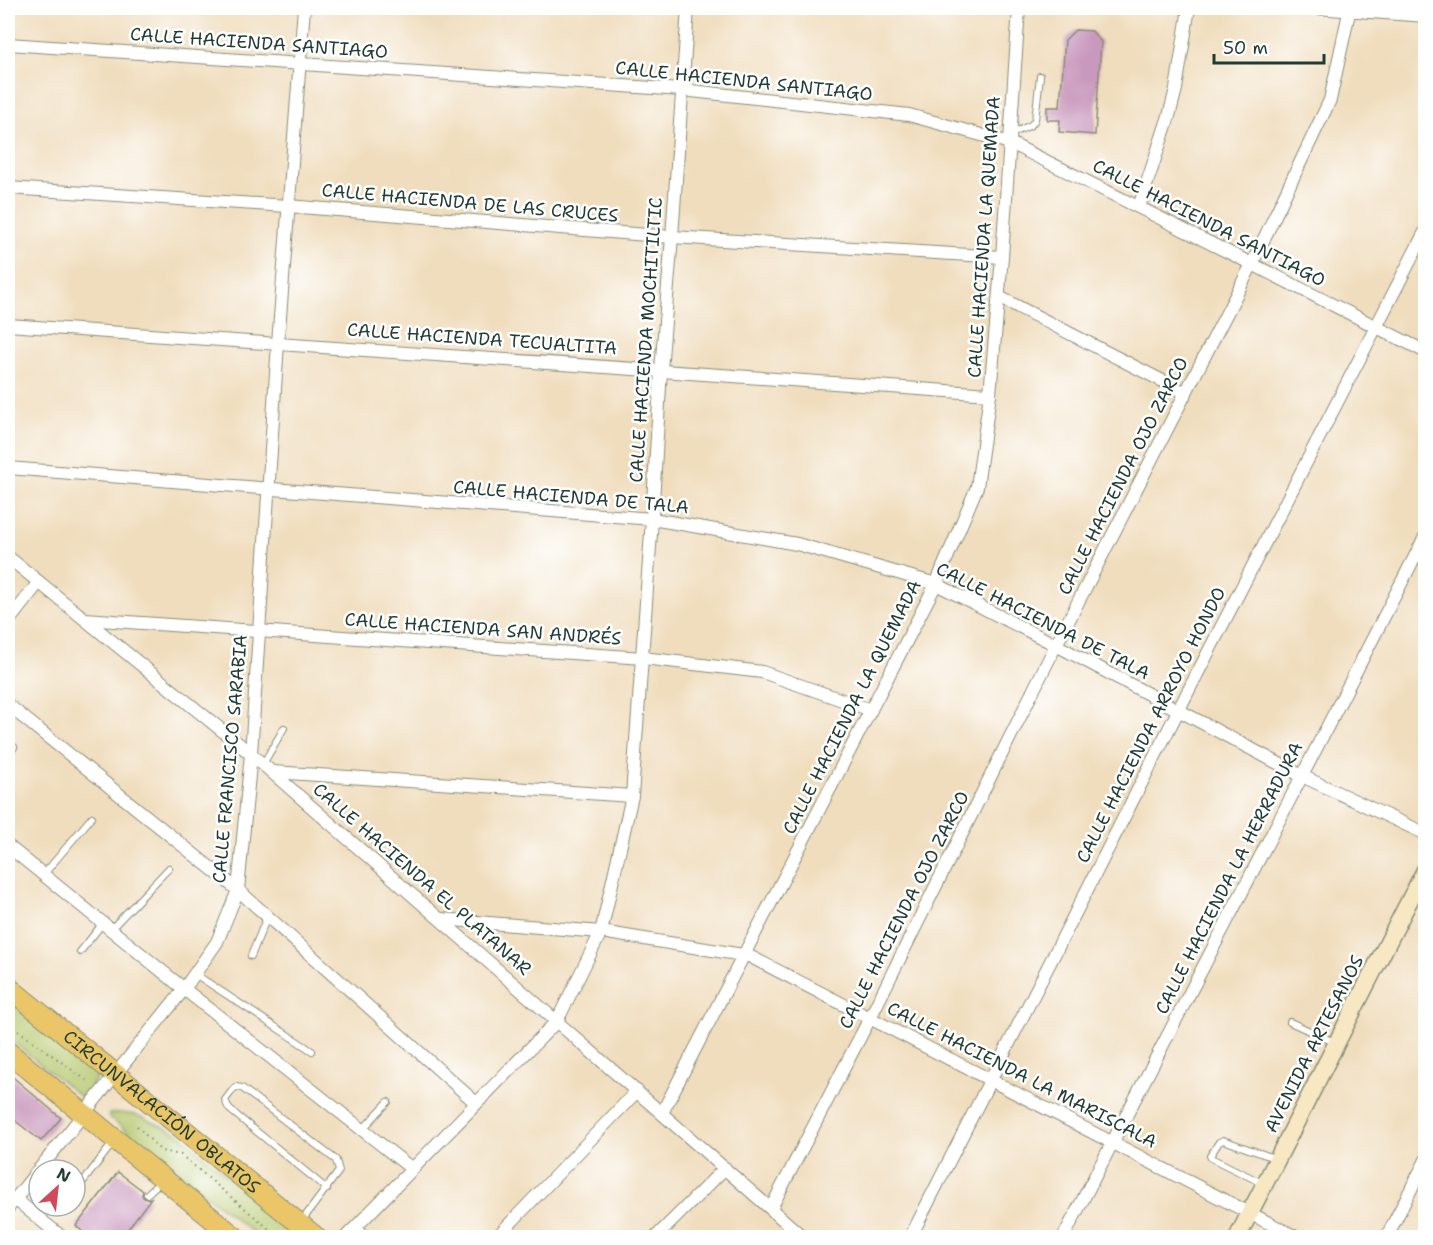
<svg xmlns="http://www.w3.org/2000/svg" width="1433" height="1245" font-family="'Shantell Sans',sans-serif">
	<rect width="100%" height="100%" fill="#fff"/>
	<filter id="ink" filterUnits="userSpaceOnUse"><feTurbulence type="fractalNoise" baseFrequency=".0167" numOctaves="2"/><feDisplacementMap in="SourceGraphic" scale="12" xChannelSelector="R" yChannelSelector="G"/><feConvolveMatrix kernelMatrix="1 2 1 2 8 2 1 2 1" color-interpolation-filters="sRGB"/></filter>
	<filter id="wash" filterUnits="userSpaceOnUse"><feTurbulence type="fractalNoise" baseFrequency=".008" numOctaves="4" result="noise"/><feDisplacementMap in="SourceGraphic" scale="24" xChannelSelector="R" yChannelSelector="G"/><feGaussianBlur stdDeviation="1.35" result="paint"/><feColorMatrix in="noise" values="0 0 0 0 0 0 0 0 0 0 0 0 0 0 0 0 0 1.4 0 .05"/><feComposite in="paint" operator="in"/></filter>
	<g filter="url(#wash)">
		<rect width="100%" height="100%" fill="#f0ddbd"/>
		<!-- green -->
		<g fill="#b2c568" stroke="#68814e" stroke-width="1.5">
			<path d="M8 997 100 1074 82 1098 8 1038Z"/>
			<path d="M121 1113 137 1115 178 1133 299 1237H258L109 1117V1114Z"/>
		</g>
		<g id="blocks">
			<!-- building -->
			<g fill="#c998bd">
				<path d="M1075 30 1092 31 1101 42 1095 135 1059 132 1060 120H1047V107H1060L1065 40Z"/>
				<path d="M8 1073 61 1118 41 1141 8 1115Z"/>
				<path d="M118 1172 143 1191 142 1195 144 1198 148 1199 151 1198 121 1238H90L76 1226Z"/>
			</g>
		</g>
	</g>
	<g filter="url(#ink)">
		<use href="#blocks" fill-opacity="0" stroke="#888d78" stroke-width="1.5"/>
		<g fill="none" stroke-linecap="round" stroke-linejoin="round">
			<!-- lane casing -->
			<g stroke="#888d78" stroke-width="8">
				<g id="lane">
					<path d="M1011 134 1031 125 1035 120 1040 76"/>
					<path d="M8 755 14 747"/>
					<path d="M263 764 284 728"/>
					<path d="M44 874 92 817"/>
					<path d="M111 929 169 868"/>
					<path d="M80 952 103 923"/>
					<path d="M251 956 267 917"/>
					<path d="M195 974 312 1051"/>
					<path d="M1290 1022 1336 1043"/>
					<path d="M362 1130 388 1102"/>
					<path d="M1264 1184 1211 1158 1210 1156 1219 1142 1223 1140 1277 1159"/>
					<path d="M75 1192 113 1143"/>
					<path d="M147 1194 161 1181"/>
					<path d="M301 1222 339 1171 336 1160 242 1088 235 1087 225 1100 229 1109 327 1189"/>
					<path d="M357 1225 369 1238"/>
				</g>
			</g>
			<!-- street casing -->
			<g stroke="#888d78" stroke-width="14">
				<g id="street">
					<path d="M1316 8 1426 16"/>
					<path d="M8 44 682 90 909 115 1010 143 1252 264 1426 352"/>
					<path d="M8 188 288 206 672 237 1002 257"/>
					<path d="M1139 207 1169 116 1176 89 1189 8"/>
					<path d="M999 297 1186 393"/>
					<path d="M8 325 990 394"/>
					<path d="M8 468 652 519 797 544 936 584 1056 645 1302 776 1426 834"/>
					<path d="M8 557 251 754 804 1238"/>
					<path d="M85 619 643 658 762 672 871 710"/>
					<path d="M8 622 39 582"/>
					<path d="M8 705 238 890 476 1103"/>
					<path d="M273 772 632 796"/>
					<path d="M8 846 184 989 412 1169"/>
					<path d="M441 919 601 932 749 956 1298 1238"/>
					<path d="M662 1113 936 584 977 487 990 394 1002 257 1019 8"/>
					<path d="M15 1199 63 1238"/>
					<path d="M8 1208 184 989 217 942 238 890 251 754 278 343 304 8"/>
					<path d="M771 1208 870 1018 1056 645 1252 264 1330 100 1350 8"/>
					<path d="M345 1238 557 1021 601 932 632 796 652 519 661 370 672 237 688 8"/>
					<path d="M496 1238 637 1091"/>
					<path d="M655 1238 725 1168"/>
					<path d="M910 1238 1178 711 1426 230"/>
					<path d="M1063 1238 1302 776 1426 535"/>
					<path d="M1386 1238 1426 1160"/>
				</g>
			</g>
			<!-- secondary casing -->
			<g stroke="#888d78" stroke-width="19">
				<path id="secondary" d="M1237 1238 1426 868"/>
			</g>
			<!-- primary casing -->
			<g stroke="#888d78" stroke-width="22">
				<g id="primary">
					<path id="s1" d="M8 987 317 1238"/>
					<path d="M8 1052 236 1238"/>
				</g>
			</g>
			<!-- path -->
			<g stroke="#888d78" stroke-width="2" stroke-dasharray="1.5 4.5" stroke-linecap="butt">
				<path d="M8 1023 90 1083"/>
				<path d="M137 1126 161 1151 181 1155 280 1238"/>
			</g>
			<!-- lane -->
			<use href="#lane" stroke="#fff" stroke-width="6"/>
			<!-- street -->
			<use href="#street" stroke="#fff" stroke-width="12"/>
			<!-- secondary -->
			<use href="#secondary" stroke="#f7e8c3" stroke-width="16"/>
			<!-- primary -->
			<use href="#primary" stroke="#ebc669" stroke-width="20"/>
		</g>
	</g>
	<g text-anchor="middle" dominant-baseline="central" stroke-width="5" stroke-linejoin="round" paint-order="stroke">
		<!-- street labels -->
		<g font-size="18" fill="#1f3d34" stroke="#fff">
			<text transform="translate(259 43) rotate(4)">CALLE HACIENDA SANTIAGO</text>
			<text transform="translate(744 81) rotate(6)">CALLE HACIENDA SANTIAGO</text>
			<text transform="translate(470 203) rotate(5)">CALLE HACIENDA DE LAS CRUCES</text>
			<text transform="translate(1209 223) rotate(27)">CALLE HACIENDA SANTIAGO</text>
			<text transform="translate(984 237) rotate(-86)">CALLE HACIENDA LA QUEMADA</text>
			<text transform="translate(482 339) rotate(4)">CALLE HACIENDA TECUALTITA</text>
			<text transform="translate(646 340) rotate(-86)">CALLE HACIENDA MOCHITILTIC</text>
			<text transform="translate(1123 476) rotate(-63)">CALLE HACIENDA OJO ZARCO</text>
			<text transform="translate(571 497) rotate(5)">CALLE HACIENDA DE TALA</text>
			<text transform="translate(1043 621) rotate(27)">CALLE HACIENDA DE TALA</text>
			<text transform="translate(483 629) rotate(4)">CALLE HACIENDA SAN ANDRÉS</text>
			<text transform="translate(852 707) rotate(-63)">CALLE HACIENDA LA QUEMADA</text>
			<text transform="translate(1151 725) rotate(-63)">CALLE HACIENDA ARROYO HONDO</text>
			<text transform="translate(230 759) rotate(-85)">CALLE FRANCISCO SARABIA</text>
			<text transform="translate(1229 878) rotate(-63)">CALLE HACIENDA LA HERRADURA</text>
			<text transform="translate(422 879) rotate(41)">CALLE HACIENDA EL PLATANAR</text>
			<text transform="translate(904 910) rotate(-63)">CALLE HACIENDA OJO ZARCO</text>
			<text transform="translate(1314 1044) rotate(-63)">AVENIDA ARTESANOS</text>
			<text transform="translate(1022 1075) rotate(27)">CALLE HACIENDA LA MARISCALA</text>
			<text stroke="none"><textPath href="#s1" startOffset="198">CIRCUNVALACIÓN OBLATOS</textPath></text>
		</g>
	</g>
	<!-- margin -->
	<rect width="1433" height="1245" fill="none" stroke="#fff" stroke-width="30"/>
	<!-- north arrow -->
	<g transform="translate(57 1188) rotate(27)"><circle r="28" fill="#ffffff" stroke="#a5b1ae" stroke-width="1.5"/>
	<path d="M0-4.5L10 22L0 15L-10 22Z" fill="#d1495b"/>
	<text y="-9" font-size="16" font-weight="bold" text-anchor="middle" fill="#1f3d34">N</text>
	</g>
	<!-- scale -->
	<path d="M1214 54v9h110v-9" fill="none" stroke="#1f3d34" stroke-width="3"/>
	<text x="1223" y="54" font-size="18" fill="#1f3d34" stroke="#ffffff" stroke-width="4.5" paint-order="stroke">50 m</text>
</svg>
